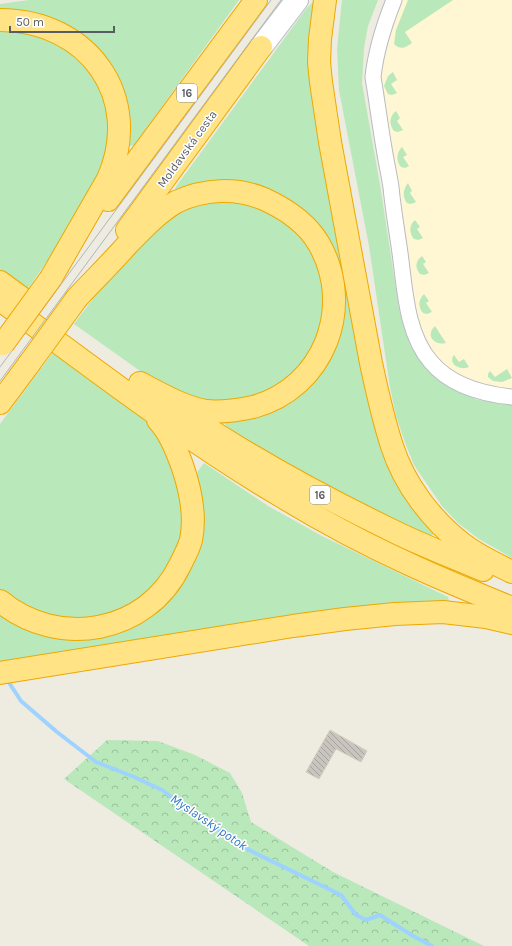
<svg xmlns="http://www.w3.org/2000/svg" width="512" height="946" font-family="Karla,sans-serif">
	<defs>
		<pattern id="forest-crowns" width="20" height="18" patternUnits="userSpaceOnUse"><rect width="20" height="18" fill="#b9e8ba"/><path d="M2 6a3 3 0 1 1 6 0M12 15a3 3 0 1 1 6 0" fill="none" stroke="#99bf9b"/></pattern>
		<pattern id="building-back-hatch" width="6" height="6" patternUnits="userSpaceOnUse"><rect width="6" height="6" fill="#c9c4bd"/><path d="M-1 5l2 2M0 0l6 6M5-1l2 2" fill="none" stroke="#a6a29d"/></pattern>
	</defs>
	<rect width="100%" height="100%" fill="#eeebe0"/>
	<!-- commercial -->
	<path fill="#fff6d3" d="M394 0H512V397L476 390 420 346 373 77Z"/>
	<!-- grass -->
	<g fill="#b9e8ba">
		<path d="M29 0H239L134 145 130 146 129 143V117L63 24 43 16 18 10 0 11V4Z"/>
		<path d="M342 0H378L368 26 364 48 362 83 381 191 399 309 405 331 411 347 423 364 434 376 449 387 478 400 512 404V558L479 539 458 523 442 506 414 465 406 445 396 416 390 387 369 246 339 90 337 49Z"/>
		<path d="M408 0H453L405 32 412 43C406 47 401 51 394 44L396 30Z"/>
		<path d="M313 2 315 5 353 303 434 533 431 537 361 504 262 453 225 425 230 419 260 411 339 324 301 213 178 192 175 188 306 9Z"/>
		<path d="M0 31H14L47 38 77 56 94 77 107 104 110 127 107 159 68 231 27 290 0 270Z"/>
		<path d="M393 72 397 80 391 84 397 93 392 95 388 94 384 86 388 76Z"/>
		<path d="M396 111 400 118 397 121 403 130 398 132 394 131C389 125 389 116 396 111Z"/>
		<path d="M402 147 407 155 403 157 409 166 405 168 401 167C396 161 396 153 402 147Z"/>
		<path d="M408 183 412 191 410 193 416 202 411 204 407 203C402 196 403 190 408 183Z"/>
		<path d="M201 200 252 202 303 235 321 268 325 321 307 362 262 397 200 403 150 378 74 324 116 268 157 225Z"/>
		<path d="M415 220 420 227 417 229 423 238 418 240 414 239C409 233 409 225 415 220Z"/>
		<path d="M422 256 426 262 423 264 429 273 424 275 420 274C415 268 415 261 422 256Z"/>
		<path d="M424 294 429 301 426 303 432 312 427 314 423 313C418 307 418 300 424 294Z"/>
		<path d="M435 326 446 343C434 346 425 335 435 326Z"/>
		<path d="M54 351 147 419 157 430 181 488 182 532 173 565 137 603 97 620 51 619 7 596 0 590V424Z"/>
		<path d="M454 355 459 362 464 359 469 367C461 371 447 364 454 355Z"/>
		<path d="M507 369 512 378 502 382 493 381 488 377V374L490 371 495 377Z"/>
		<path d="M204 463 268 506 322 536 446 596 448 597 449 601 446 603 0 664V611L51 635 172 592 197 475 198 471Z"/>
	</g>
	<!-- forest -->
	<path fill="url(#forest-crowns)" d="M107 740 158 741 195 755 230 773 242 793 251 822 333 872 484 946H309L64 779Z"/>
	<g fill="none" stroke-linecap="round" stroke-linejoin="round">
		<!-- stream -->
		<path stroke="#9ed3ff" stroke-width="4" d="M6 678 21 701 57 732 96 762 134 777 162 790 200 818 251 851 341 895 356 915 366 920 380 915 413 936 432 946"/>
	</g>
	<!-- building -->
	<path fill="url(#building-back-hatch)" stroke="#d3cdbe" d="M330 730 367 751 361 762 336 749 319 779 306 772Z"/>
	<g fill="none" stroke-linecap="round" stroke-linejoin="round">
		<!-- street casing -->
		<g stroke="#b8bbc1" stroke-width="17">
			<path id="street" d="M394 0C384 25 376 49 373 77 377 101 380 125 384 148 386 161 389 174 391 187 393 209 397 231 400 253 405 289 406 333 431 362 451 386 482 394 512 397"/>
		</g>
		<!-- secondary casing -->
		<g stroke="#b9bdc4" stroke-width="24">
			<path id="secondary" d="M261 47 297 0"/>
		</g>
		<!-- highway casing -->
		<g stroke="#eda900" stroke-width="24">
			<g id="highway">
				<path d="M325 0 320 39 319 62 321 82 330 142 371 363C377 391 383 419 392 446 404 484 432 521 464 545 478 556 496 564 512 572"/>
				<path d="M0 20C88 20 144 97 108 179L51 278"/>
				<path d="M108 200 256 0"/>
				<path d="M127 230 261 47"/>
				<path d="M0 282 30 304"/>
				<path d="M77 298C94 280 111 263 127 245 142 230 157 213 176 202 203 189 236 187 264 199 286 209 307 223 319 244 355 307 324 388 253 407 238 410 222 413 206 411 183 407 161 394 140 383"/>
				<path d="M0 300C92 367 183 438 281 496 322 521 365 544 409 564 443 580 478 594 512 608"/>
				<path d="M0 403 29 364"/>
				<path d="M177 408C245 455 317 494 391 530 421 545 453 557 483 570"/>
				<path d="M0 601C58 649 147 634 180 565 184 557 189 548 191 540 196 516 190 488 182 465 176 449 170 433 158 420"/>
				<path d="M0 673 293 626 345 619 395 614 443 612 486 617 512 623"/>
			</g>
		</g>
		<!-- street -->
		<use href="#street" stroke="#fff" stroke-width="15"/>
		<!-- secondary -->
		<use href="#secondary" stroke="#fff" stroke-width="22"/>
		<!-- highway -->
		<use href="#highway" stroke="#ffe385" stroke-width="22"/>
		<!-- tram -->
		<g stroke="#b4b5b6" stroke-width="1">
			<path d="M0 367 271 0"/>
			<path d="M0 381 281 0"/>
		</g>
		<!-- highway-bridge casing -->
		<g stroke="#eda900" stroke-width="24" stroke-linecap="butt">
			<g id="highway-bridge">
				<path d="M3 344 51 278"/>
				<path d="M29 364 77 298"/>
			</g>
		</g>
		<!-- highway-bridge -->
		<use href="#highway-bridge" stroke="#ffe385" stroke-width="22"/>
	</g>
	<g text-anchor="middle" dominant-baseline="central" stroke-width="3" stroke-linejoin="round" paint-order="stroke">
		<!-- shield labels -->
		<g fill="#fff" stroke="#8b8e92" stroke-width="1">
			<rect x="177" y="84" width="20" height="18" rx="3"/>
			<rect x="310" y="486" width="20" height="18" rx="3"/>
		</g>
		<g font-size="11" font-weight="bold" fill="#595d63">
			<text x="187" y="93">16</text>
			<text x="320" y="495">16</text>
		</g>
		<!-- street labels -->
		<g font-size="12" fill="#595d63" stroke="#fff">
			<text transform="translate(187 149) rotate(-54)">Moldavská cesta</text>
		</g>
		<!-- water labels -->
		<g font-size="13" font-style="italic" fill="#3477c4" stroke="#fff">
			<text transform="translate(209 822) rotate(34)">Myslavský potok</text>
		</g>
	</g>
	<!-- scale -->
	<path d="M10 26v6h104v-6" fill="none" stroke="#595d63" stroke-width="2"/>
	<text x="16" y="26" font-size="12" fill="#595d63" stroke="#ffffff" stroke-width="3" paint-order="stroke">50 m</text>
</svg>
